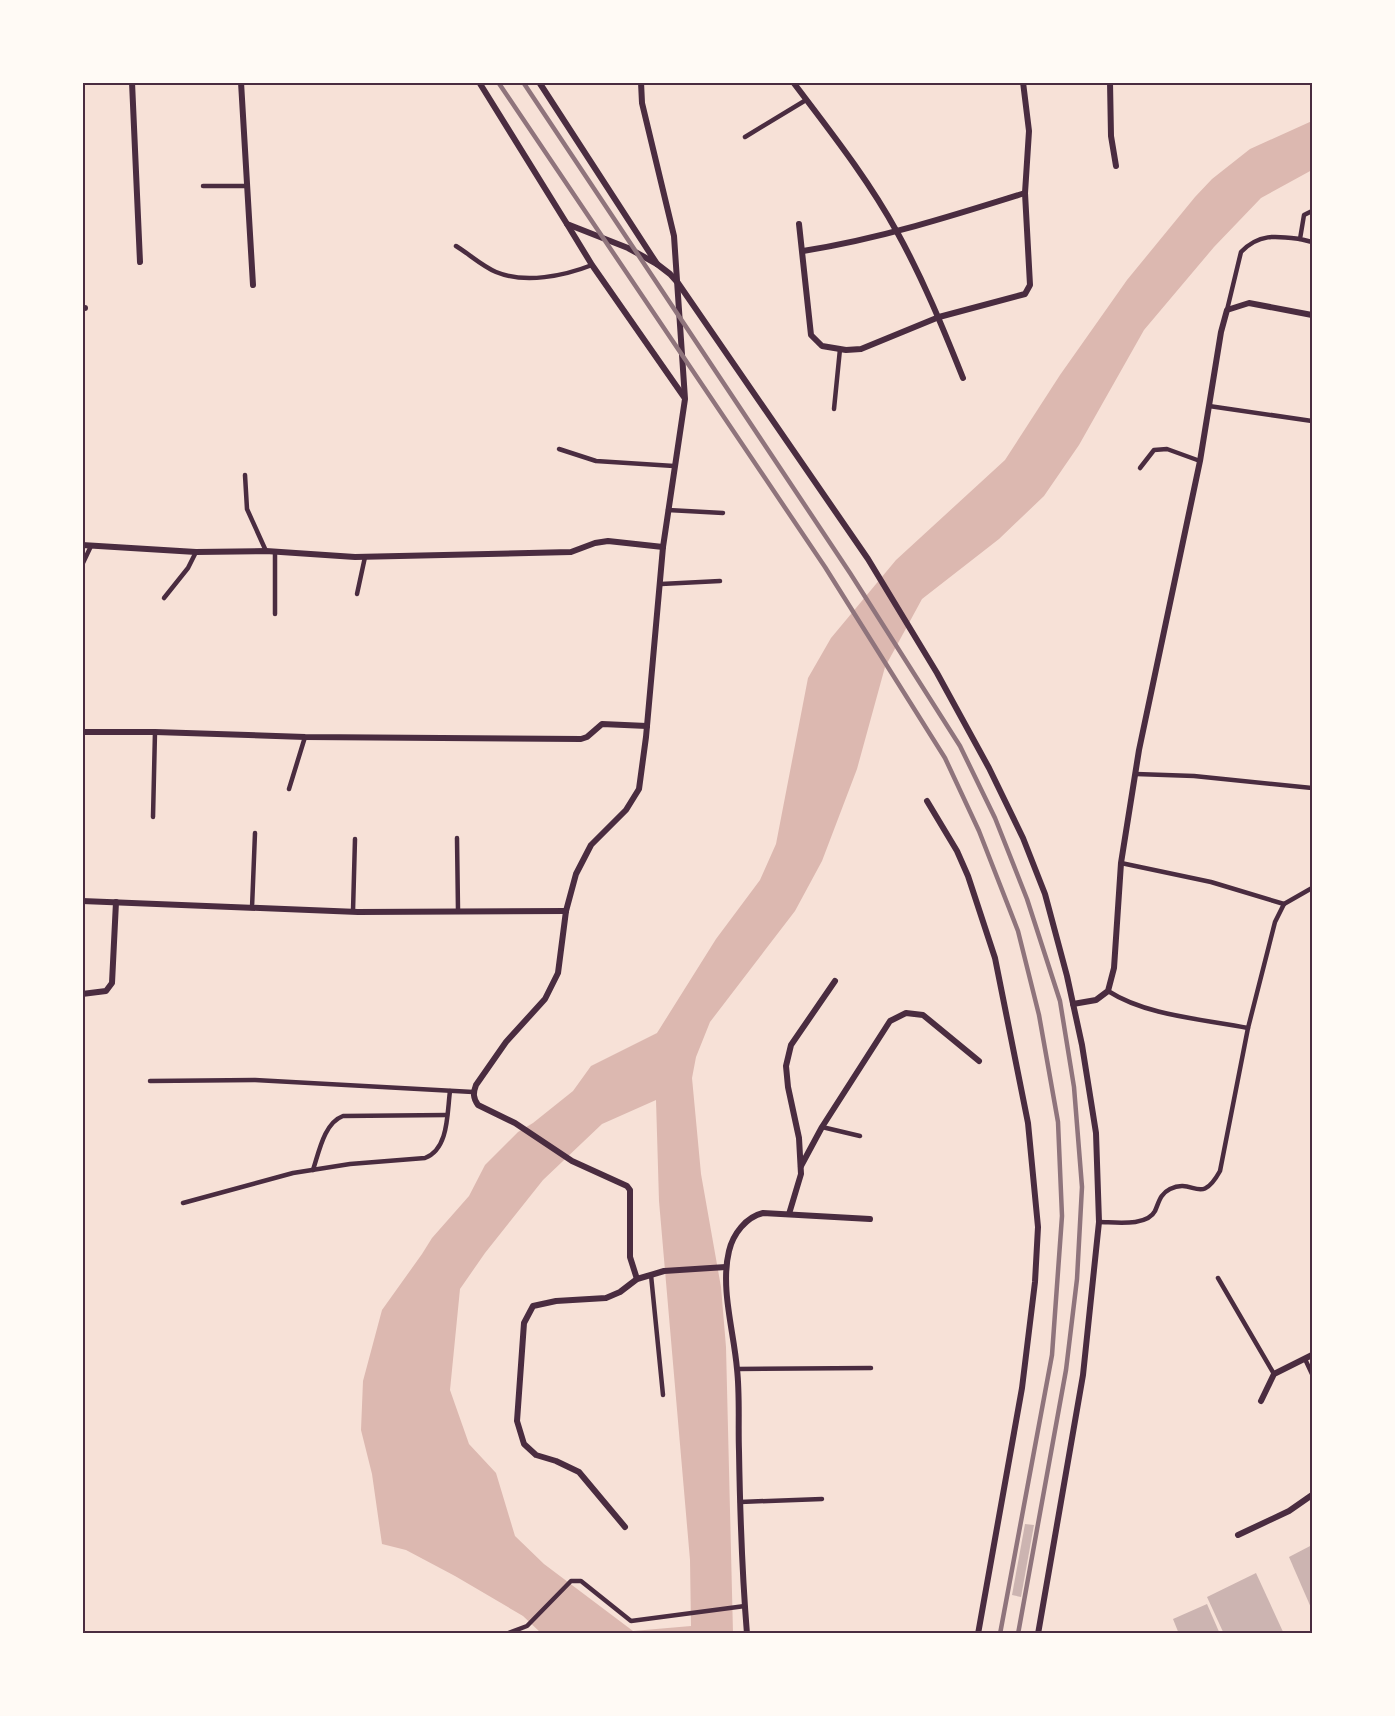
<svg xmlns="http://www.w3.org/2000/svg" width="1395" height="1716" font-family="Rubik,sans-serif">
	<rect width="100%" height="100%" fill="#f7e1d7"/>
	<!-- water -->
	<path fill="#dcb8b0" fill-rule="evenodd" d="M1312 121V170L1261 198 1214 247 1144 330 1079 445 1044 496 999 539 922 599 885 667 857 769 822 861 795 911 710 1022 696 1057 692 1078 701 1174 721 1287 726 1347 733 1633H541L523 1616 455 1576 406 1550 382 1544 372 1474 361 1430 363 1381 382 1310 422 1254 432 1238 469 1196 485 1165 518 1132 533 1123 573 1091 591 1066 657 1033 716 939 760 880 776 844 808 678 831 638 896 560 1005 460 1060 375 1127 280 1195 197 1212 179 1250 149ZM656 1100 659 1201 690 1560 691 1626 633 1631 544 1564 515 1536 496 1473 469 1444 450 1390 460 1289 485 1253 543 1180 602 1124Z"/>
	<!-- building -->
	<g fill="#ccb4b1">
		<path d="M1025 1524 1034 1525 1021 1597 1012 1595Z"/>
		<path d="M1312 1545V1610L1289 1557Z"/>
		<path d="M1256 1573 1284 1634H1224L1207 1597Z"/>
		<path d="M1207 1604 1220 1634H1179L1173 1619Z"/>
	</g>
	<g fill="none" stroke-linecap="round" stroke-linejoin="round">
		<!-- service -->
		<g stroke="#4a2c40" stroke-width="4.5">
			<path d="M745 137 806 100"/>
			<path d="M203 186H246"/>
			<path d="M1312 211 1304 215 1300 239 1312 242"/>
			<path d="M456 246C469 254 482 266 496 272 525 284 564 276 592 265"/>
			<path d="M1227 310 1241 252C1259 233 1277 236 1300 239"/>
			<path d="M1209 406 1312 421"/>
			<path d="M834 409 840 349"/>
			<path d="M559 449 596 461 674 466"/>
			<path d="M1140 468 1154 450 1167 449 1200 461"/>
			<path d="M245 475 247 509 266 551"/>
			<path d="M668 510 723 513"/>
			<path d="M82 565 91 546"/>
			<path d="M661 584 720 581"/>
			<path d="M357 594 365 557"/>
			<path d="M164 598 188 568 196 552"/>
			<path d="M275 614V553"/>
			<path d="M1136 774 1194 776 1312 788"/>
			<path d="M289 789 305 737"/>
			<path d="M153 817 155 732"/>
			<path d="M457 838 458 910"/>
			<path d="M1121 863 1211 882 1284 904"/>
			<path d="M252 908 255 833"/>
			<path d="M353 911 355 839"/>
			<path d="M1108 991C1147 1016 1203 1019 1248 1028"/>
			<path d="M150 1081 255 1080 473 1092"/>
			<path d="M822 1127 860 1136"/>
			<path d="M313 1170C319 1152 324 1123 343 1116L447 1115"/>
			<path d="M183 1203 293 1173 350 1164 425 1158C449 1149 447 1113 450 1091"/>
			<path d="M1099 1222C1114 1222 1147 1227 1155 1211 1159 1202 1160 1194 1170 1189 1194 1177 1200 1207 1220 1171L1248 1028 1275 922 1284 904 1312 888"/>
			<path d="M651 1275 663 1395"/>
			<path d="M1218 1278 1274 1374"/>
			<path d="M1305 1359 1312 1374"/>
			<path d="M737 1369 871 1368"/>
			<path d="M740 1502 822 1499"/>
			<path d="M506 1634 527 1626 571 1581H581L631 1621 745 1606"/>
		</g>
		<!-- minor -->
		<g stroke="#4a2c40" stroke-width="6">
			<path d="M132 82 140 262"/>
			<path d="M241 82 253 285"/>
			<path d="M479 82 567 224 628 248 657 264 670 274 678 283 868 559 937 673 989 768 1023 838 1045 894 1067 976 1082 1045 1096 1133 1099 1222 1083 1375 1038 1634"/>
			<path d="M539 82 657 264"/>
			<path d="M793 82C830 131 868 179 897 232 923 279 943 328 963 378"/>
			<path d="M1110 82 1111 136 1116 166"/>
			<path d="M567 224 592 265 684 397"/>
			<path d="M799 224 811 335 822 346 846 350 861 349 939 317 1025 294 1030 285 1025 193 1029 131 1023 82"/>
			<path d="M803 251C879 239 952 216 1025 193"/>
			<path d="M82 308H85"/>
			<path d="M82 545 196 552 266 551 355 557 571 552 595 543 608 541 663 547"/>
			<path d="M82 732H155L305 737 581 739 587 737 602 724 647 726"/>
			<path d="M927 801 957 851 968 876 995 958 1028 1123 1038 1227 1035 1282 1022 1388 978 1634"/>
			<path d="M82 901 358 912 566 911"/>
			<path d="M82 994 106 991 112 983 116 902"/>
			<path d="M1073 1004 1096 1000 1108 991 1114 968 1121 863 1139 750 1200 461 1221 332 1227 310 1249 303 1312 315"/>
			<path d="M801 1166 822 1127 890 1021 906 1013 923 1015 979 1061"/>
			<path d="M789 1214 801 1174 799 1138 788 1087 786 1066 791 1045 835 981"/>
			<path d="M637 1279 630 1257V1190L627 1186 572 1161 515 1123 478 1105C473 1098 473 1093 476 1085L506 1042 545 999 558 973 566 911 576 874 591 845 626 810 639 789 646 737 663 547 685 399 674 236 642 103 641 82"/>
			<path d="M1261 1401 1274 1374 1312 1355"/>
			<path d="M625 1527 579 1472 556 1461 536 1455 524 1444 517 1421 524 1323 533 1306 556 1301 606 1298 620 1292 637 1279 664 1271 726 1267"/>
			<path d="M1238 1535 1289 1511 1312 1495"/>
			<path d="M747 1634C742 1573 740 1512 739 1451 738 1424 740 1396 737 1369 734 1332 720 1288 729 1251 733 1234 746 1217 763 1213L870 1219"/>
		</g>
		<!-- rail -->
		<g stroke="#8f747c" stroke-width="4.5">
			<path d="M498 82 825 567 945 758 979 831 1018 931 1039 1015 1058 1122 1062 1216 1052 1355 1000 1634"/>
			<path d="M523 82 850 573 960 746 995 818 1027 899 1060 1001 1074 1087 1082 1187 1077 1279 1066 1370 1018 1634"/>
		</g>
	</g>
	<!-- border -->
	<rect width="1395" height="1716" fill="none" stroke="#fffaf5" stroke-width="168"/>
	<rect x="84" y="84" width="1227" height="1548" fill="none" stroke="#4a2c40" stroke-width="2"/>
</svg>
